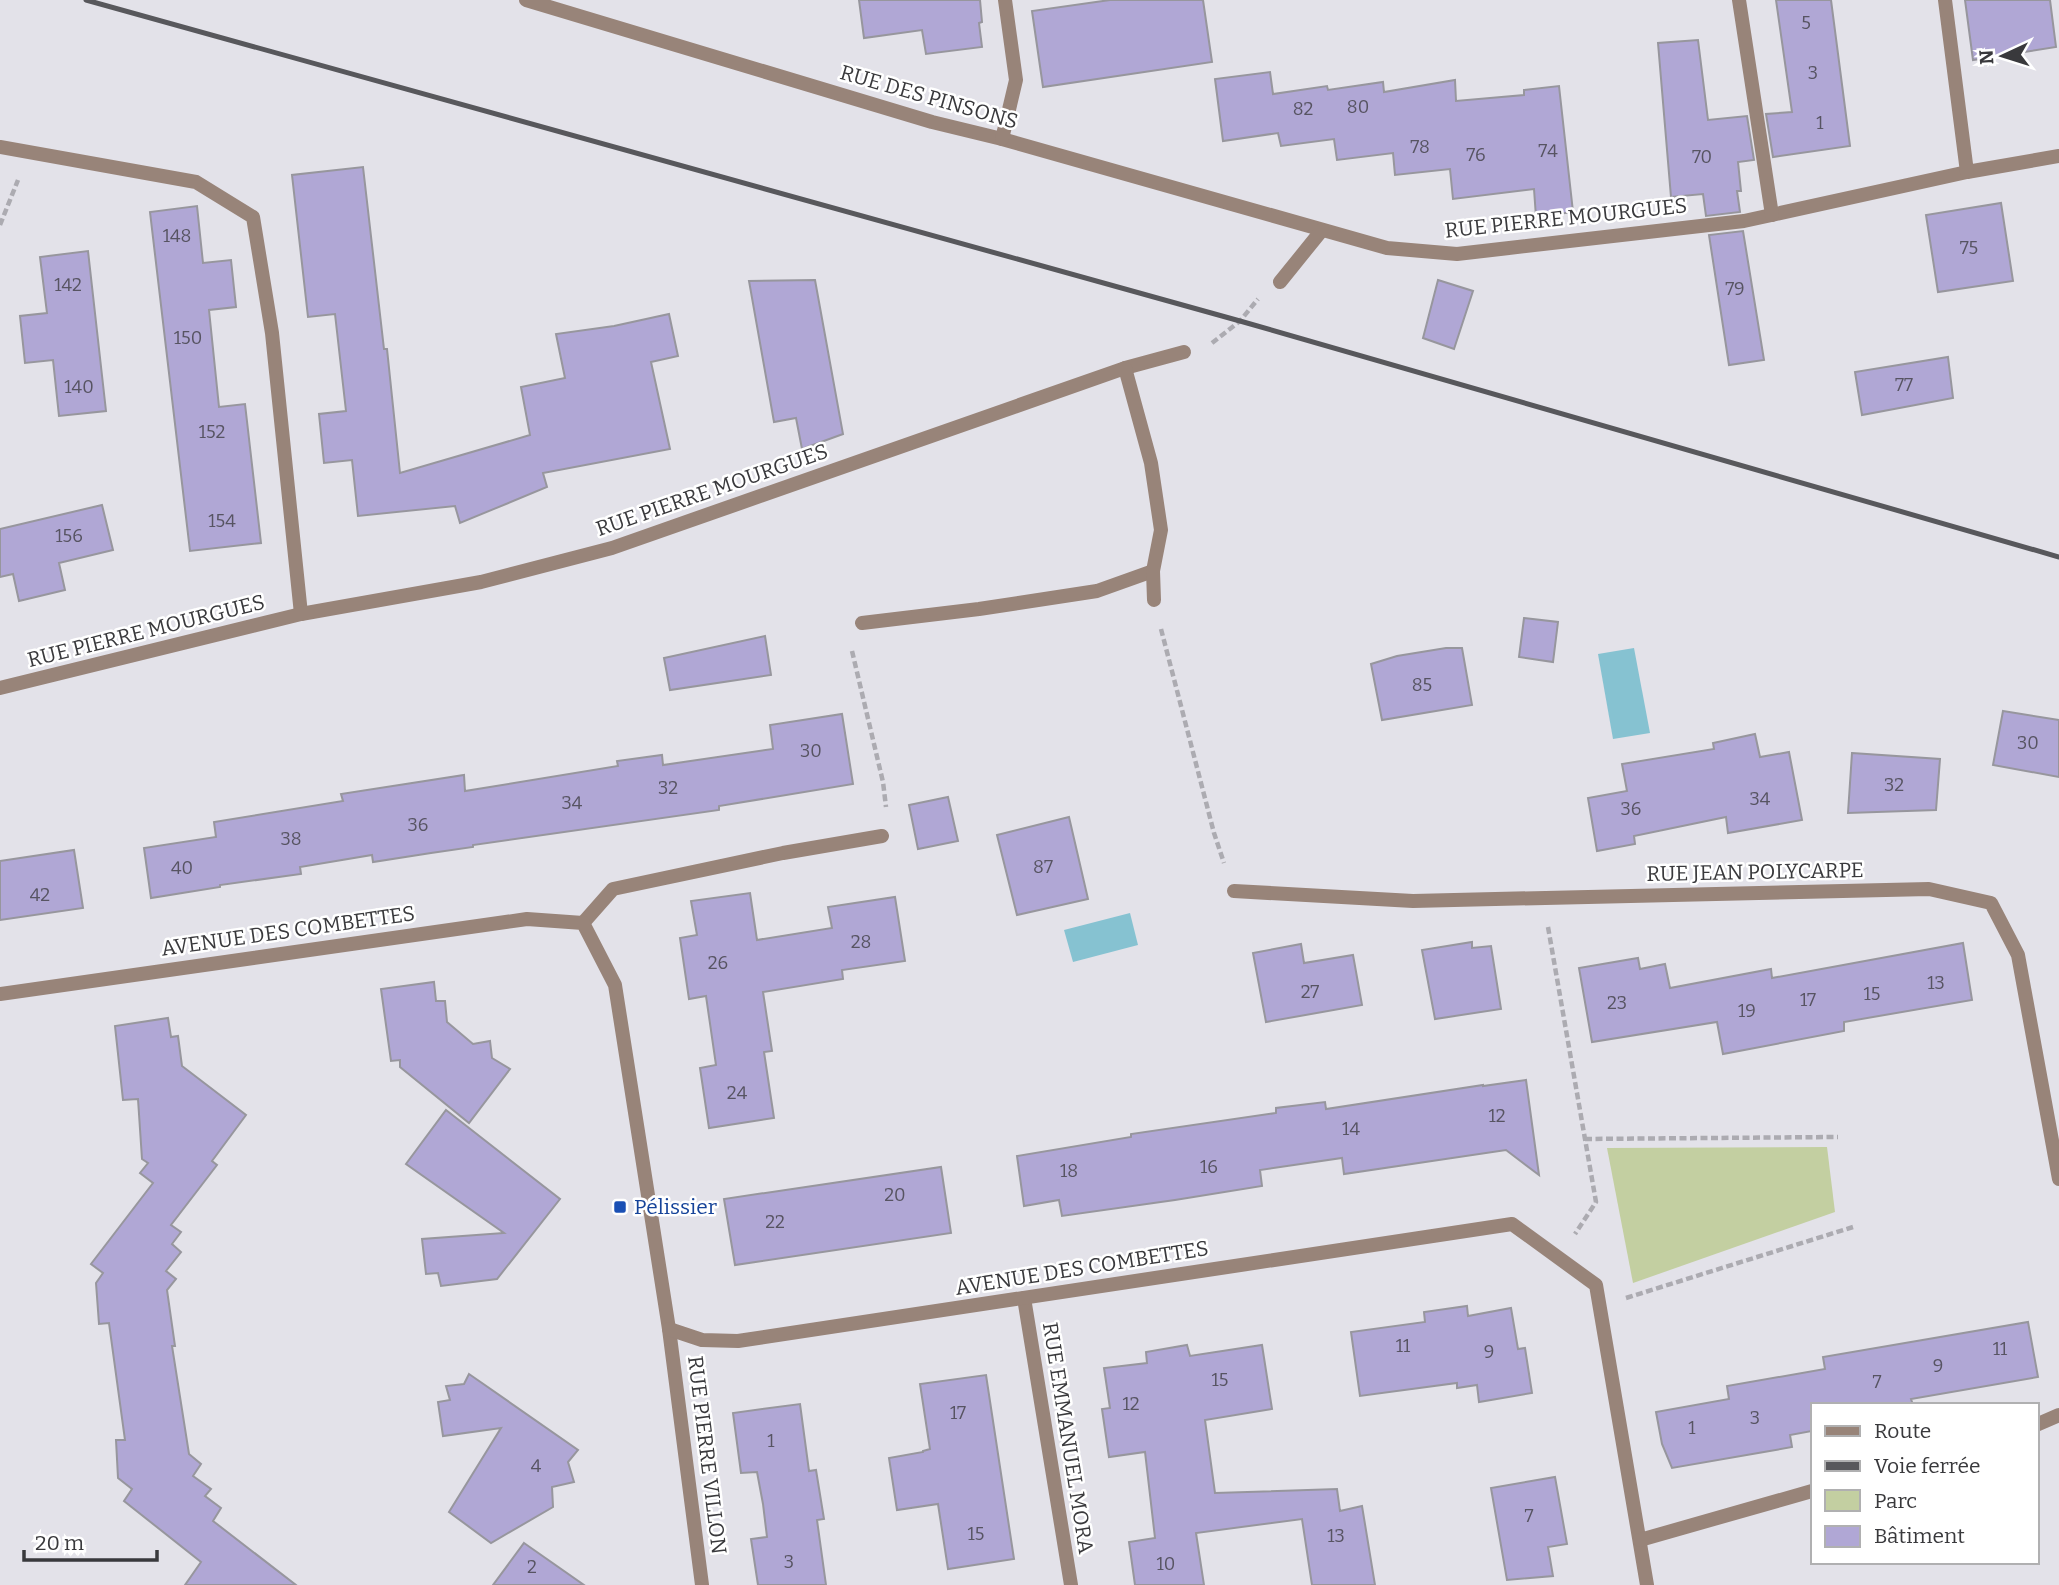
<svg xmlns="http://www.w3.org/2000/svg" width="2059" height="1585" font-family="Bitter,serif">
	<rect width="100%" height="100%" fill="#e3e2e9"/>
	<!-- green -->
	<path fill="#c3cfa1" d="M1827 1147 1835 1212 1633 1283 1607 1148Z"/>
	<!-- water -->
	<g fill="#86c2d1">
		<path d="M1634 648 1650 733 1613 739 1598 654Z"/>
		<path d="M1130 913 1138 945 1073 962 1064 930Z"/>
	</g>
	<!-- building -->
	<g fill="#b0a7d5" stroke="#97969d" stroke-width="2">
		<path d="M859 0H980L982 22 979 23 982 47 926 54 922 30 864 38Z"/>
		<path d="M1110 0H1203L1212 62 1043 87 1032 11Z"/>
		<path d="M1776 0H1831L1850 146 1773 157 1766 114 1792 112Z"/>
		<path d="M1965 0H2050L2056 47 1973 60Z"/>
		<path d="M1698 40 1708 120 1747 116 1754 160 1738 162 1741 191H1737L1740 212 1706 216 1703 194 1671 197 1658 43Z"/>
		<path d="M1270 72 1273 94 1327 86 1328 90 1383 82 1384 92 1455 80 1456 101 1524 95V90L1559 86 1573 212 1536 217 1534 189 1453 199 1450 169 1395 175 1393 153 1337 160 1334 139 1281 146 1278 133 1223 141 1215 79Z"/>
		<path d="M363 167 384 349H387L400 473 530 435 521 387 565 378 556 334 614 326 669 314 678 356 651 362 670 449 543 473 547 487 460 523 455 506 358 516 352 460 324 463 319 414 346 411 335 314 308 317 292 175Z"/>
		<path d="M2001 203 2013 281 1938 292 1926 215Z"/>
		<path d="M197 206 203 263 231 260 236 307 209 310 219 407 245 404 261 543 190 551 150 212Z"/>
		<path d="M1743 231 1764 360 1729 365 1709 235Z"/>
		<path d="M88 251 106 411 59 416 53 360 25 363 20 316 47 313 40 257Z"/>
		<path d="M815 280 843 434 802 449 796 418 774 422 749 281Z"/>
		<path d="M1438 280 1473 291 1454 349 1423 338Z"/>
		<path d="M1948 357 1953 398 1862 415 1855 372Z"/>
		<path d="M102 505 113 550 59 563 65 590 19 601 13 574 0 577V529Z"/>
		<path d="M1524 618 1558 622 1553 662 1519 657Z"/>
		<path d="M765 636 771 675 670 690 664 658Z"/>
		<path d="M1446 648H1462L1472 705 1382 720 1371 664 1397 656Z"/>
		<path d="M2003 711 2059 720V777L1993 765Z"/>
		<path d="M842 714 853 784 719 806V810L473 845V847L431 853 373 862 372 855 300 867 301 874 220 885V887L151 898 144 848 216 837 214 822 343 801 341 794 464 775 465 791 618 766 617 761 662 755 663 765 773 749 770 725Z"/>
		<path d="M1755 734 1760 757 1789 752 1802 820 1728 833 1726 817 1634 836 1635 844 1597 851 1588 798 1627 791 1622 764 1714 749 1713 743Z"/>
		<path d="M1852 753 1940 759 1936 810 1848 813Z"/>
		<path d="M948 797 958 841 918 849 909 805Z"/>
		<path d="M1069 817 1088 899 1017 915 997 835Z"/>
		<path d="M74 850 83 908 0 920V861Z"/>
		<path d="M750 893 757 940 832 928 828 907 895 897 905 961 842 970 843 979 763 992 772 1051 764 1052 774 1118 709 1128 700 1068 716 1065 706 996 689 999 680 938 697 935 691 901Z"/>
		<path d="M1472 942V948L1491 946 1501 1009 1435 1019 1422 950Z"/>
		<path d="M1963 943 1972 1000 1844 1022V1031L1723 1054 1717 1022 1592 1042 1579 968 1638 958 1640 969 1665 964 1670 988 1771 969 1772 978Z"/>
		<path d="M1301 944 1304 963 1353 955 1362 1005 1266 1022 1253 953Z"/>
		<path d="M434 982 436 1001H445L447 1022 473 1044 490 1041 492 1058 510 1069 469 1123 400 1067V1060L391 1061 381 989Z"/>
		<path d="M168 1018 171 1037 178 1036 182 1066 246 1115 212 1161 217 1165 171 1225 181 1232 172 1244 181 1252 166 1271 176 1279 167 1290 175 1346H172L189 1454 201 1464 193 1476 211 1489 205 1496 221 1508 213 1521 296 1585H185L201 1562 124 1501 132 1489 118 1478 116 1440H125L109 1323 99 1324 96 1283 103 1273 91 1264 153 1183 140 1173 148 1163 142 1159 138 1099 123 1100 115 1026Z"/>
		<path d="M1526 1080 1539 1175 1506 1150 1344 1174 1342 1158 1260 1170 1262 1186 1175 1200 1062 1216 1059 1200 1024 1206 1017 1156 1131 1137V1134L1276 1113V1108L1325 1102 1326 1109 1483 1085V1086Z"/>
		<path d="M446 1110 560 1199 497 1279 441 1286 438 1273 426 1274 422 1239 504 1233 406 1164Z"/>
		<path d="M941 1167 951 1233 735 1265 724 1199Z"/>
		<path d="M1467 1306 1468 1316 1511 1308 1518 1349 1525 1348 1532 1393 1479 1402 1477 1385 1457 1388V1383L1360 1396 1351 1332 1425 1322 1424 1312Z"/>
		<path d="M2028 1322 2038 1377 1911 1399 1913 1405H1812V1431L1790 1435 1792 1447 1764 1452 1672 1468 1662 1444 1656 1412 1729 1399 1727 1386 1825 1369 1823 1357Z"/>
		<path d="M1187 1345 1190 1356 1262 1345 1272 1409 1205 1420 1215 1493 1337 1489 1340 1511 1362 1506 1375 1585H1312L1302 1519 1196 1533 1204 1585H1135L1129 1542 1155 1538 1145 1452 1109 1457 1102 1409 1110 1408 1104 1368 1147 1363 1146 1352Z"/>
		<path d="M469 1374 578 1450 568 1462 574 1482 552 1487 553 1507 491 1543 449 1512 501 1428 443 1436 438 1402 450 1400 446 1386 464 1384Z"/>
		<path d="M986 1375 1014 1559 948 1569 938 1504 897 1510 889 1458 923 1452V1451L930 1449 920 1384Z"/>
		<path d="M800 1404 809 1471 816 1470 824 1519 817 1520 826 1585H758L751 1539 767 1537 763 1504 757 1472 741 1473 733 1413Z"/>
		<path d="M1555 1477 1567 1544 1548 1547 1553 1576 1507 1580 1491 1488Z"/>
		<path d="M524 1543 584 1585H493Z"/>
	</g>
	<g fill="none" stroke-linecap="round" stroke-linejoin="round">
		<!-- path -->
		<g stroke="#acabb1" stroke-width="4.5" stroke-dasharray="7 3.5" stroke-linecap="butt">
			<path d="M0 225 18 180"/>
			<path d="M1212 343 1240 321 1258 299"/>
			<path d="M1161 629 1214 833 1224 863"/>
			<path d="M852 651 883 782 886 807"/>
			<path d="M1548 927 1596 1202 1575 1234"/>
			<path d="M1585 1139 1838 1137"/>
			<path d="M1626 1298 1853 1227"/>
		</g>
		<!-- minor -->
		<g stroke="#988479" stroke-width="14">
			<path d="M526 0 932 122 1002 139 1387 248 1457 254 1744 221 1967 172 2059 156"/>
			<path d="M1739 0 1772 215"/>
			<path d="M1945 0 1967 172"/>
			<path d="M1002 139 1016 80 1005 0"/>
			<path d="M0 147 196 182 253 217 272 333 301 614"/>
			<path d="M1280 282 1322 230"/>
			<path d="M1125 368 1184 352"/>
			<path d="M862 623 979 609 1097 591 1153 571"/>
			<path d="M0 688 301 614 481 582 612 548 1125 368 1151 463 1161 530 1153 571 1154 600"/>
			<path d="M1234 891 1413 901 1929 889 1991 903 2018 955 2059 1179"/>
			<path d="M583 923 613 889 783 853 882 836"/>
			<path d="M0 994 527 919 583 923 615 985 669 1329 702 1585"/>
			<path d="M1024 1298 1071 1585"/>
			<path d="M669 1329 702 1340 738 1341 1512 1224 1596 1285 1647 1585"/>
			<path d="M2036 1425 2059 1415"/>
			<path d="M1640 1540 1812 1491"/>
		</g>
		<!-- rail -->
		<path stroke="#58585c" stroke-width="5" d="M86 0 1240 321 2059 557"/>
	</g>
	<!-- markers -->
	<rect fill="#1a4fb4" stroke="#fff" stroke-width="2.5" x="613" y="1200" width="14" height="14" rx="3.5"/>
	<g text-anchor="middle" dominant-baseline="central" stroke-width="5" stroke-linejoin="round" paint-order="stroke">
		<!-- number labels -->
		<g font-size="18" fill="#575462">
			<text x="1806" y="23">5</text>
			<text x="1813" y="73">3</text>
			<text x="1358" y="107">80</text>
			<text x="1303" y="109">82</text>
			<text x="1820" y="123">1</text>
			<text x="1420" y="147">78</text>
			<text x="1548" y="151">74</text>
			<text x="1476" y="155">76</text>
			<text x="1702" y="157">70</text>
			<text x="177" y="236">148</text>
			<text x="1969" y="248">75</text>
			<text x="68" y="285">142</text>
			<text x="1735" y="289">79</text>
			<text x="188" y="338">150</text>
			<text x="1904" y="385">77</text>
			<text x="79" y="387">140</text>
			<text x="212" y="432">152</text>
			<text x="222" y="521">154</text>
			<text x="69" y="536">156</text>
			<text x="1422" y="685">85</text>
			<text x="2028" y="743">30</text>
			<text x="811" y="751">30</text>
			<text x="1894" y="785">32</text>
			<text x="668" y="788">32</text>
			<text x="1760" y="799">34</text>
			<text x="572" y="803">34</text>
			<text x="1631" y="809">36</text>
			<text x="418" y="825">36</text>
			<text x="291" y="839">38</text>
			<text x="1043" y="867">87</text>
			<text x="182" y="868">40</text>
			<text x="40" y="895">42</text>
			<text x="861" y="942">28</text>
			<text x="718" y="963">26</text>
			<text x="1936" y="983">13</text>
			<text x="1310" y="992">27</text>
			<text x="1872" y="994">15</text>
			<text x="1808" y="1000">17</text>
			<text x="1617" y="1003">23</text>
			<text x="1747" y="1011">19</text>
			<text x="737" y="1093">24</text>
			<text x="1497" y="1116">12</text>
			<text x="1351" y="1129">14</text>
			<text x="1209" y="1167">16</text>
			<text x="1069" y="1171">18</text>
			<text x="895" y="1195">20</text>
			<text x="775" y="1222">22</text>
			<text x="1403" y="1346">11</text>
			<text x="2000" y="1349">11</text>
			<text x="1489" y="1352">9</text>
			<text x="1938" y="1366">9</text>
			<text x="1220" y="1380">15</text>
			<text x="1877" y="1382">7</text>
			<text x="1131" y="1404">12</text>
			<text x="958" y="1413">17</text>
			<text x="1755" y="1418">3</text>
			<text x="1692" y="1428">1</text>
			<text x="771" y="1441">1</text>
			<text x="536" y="1466">4</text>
			<text x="1529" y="1516">7</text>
			<text x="976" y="1534">15</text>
			<text x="1336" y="1536">13</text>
			<text x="789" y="1562">3</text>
			<text x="1166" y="1564">10</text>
			<text x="532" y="1567">2</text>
		</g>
		<!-- street labels -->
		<g font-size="21" fill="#39393c" stroke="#fff">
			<text transform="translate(929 97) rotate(16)">RUE DES PINSONS</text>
			<text transform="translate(1566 218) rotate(-6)">RUE PIERRE MOURGUES</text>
			<text transform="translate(712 490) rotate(-19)">RUE PIERRE MOURGUES</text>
			<text transform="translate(146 631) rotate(-14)">RUE PIERRE MOURGUES</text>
			<text transform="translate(1755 872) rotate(-1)">RUE JEAN POLYCARPE</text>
			<text transform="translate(288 931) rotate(-8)">AVENUE DES COMBETTES</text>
			<text transform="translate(1082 1268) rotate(-9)">AVENUE DES COMBETTES</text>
			<text transform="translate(1068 1438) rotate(81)">RUE EMMANUEL MORA</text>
			<text transform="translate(707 1455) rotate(83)">RUE PIERRE VILLON</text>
		</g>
		<!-- transit labels -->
		<g font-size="21" fill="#164399" stroke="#fff" text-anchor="start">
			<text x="634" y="1207">Pélissier</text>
		</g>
	</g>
	<!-- legend -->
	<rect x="1811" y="1403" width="228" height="161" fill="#ffffff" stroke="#b0b0b1" stroke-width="2"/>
	<rect x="1825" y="1426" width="35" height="10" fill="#988479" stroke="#b0b0b1" stroke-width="2"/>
	<text x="1874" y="1438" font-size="21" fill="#39393c">Route</text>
	<rect x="1825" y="1461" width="35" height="10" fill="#58585c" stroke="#b0b0b1" stroke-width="2"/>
	<text x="1874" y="1473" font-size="21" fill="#39393c">Voie ferrée</text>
	<rect x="1825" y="1490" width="35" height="21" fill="#c3cfa1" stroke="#b0b0b1" stroke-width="2"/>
	<text x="1874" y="1508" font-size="21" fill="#39393c">Parc</text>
	<rect x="1825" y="1526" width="35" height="21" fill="#b0a7d5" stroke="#b0b0b1" stroke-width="2"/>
	<text x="1874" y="1543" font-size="21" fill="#39393c">Bâtiment</text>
	<!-- north arrow -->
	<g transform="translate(2003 56) rotate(266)" stroke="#ffffff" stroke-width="5" paint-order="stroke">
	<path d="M0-5L12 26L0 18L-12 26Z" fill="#39393c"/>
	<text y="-10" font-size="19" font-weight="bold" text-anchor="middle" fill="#39393c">N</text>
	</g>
	<!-- scale -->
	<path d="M24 1550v10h133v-10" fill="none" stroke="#39393c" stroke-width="3.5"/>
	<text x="35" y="1550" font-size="21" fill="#39393c" stroke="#ffffff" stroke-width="5" paint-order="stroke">20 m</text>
</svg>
